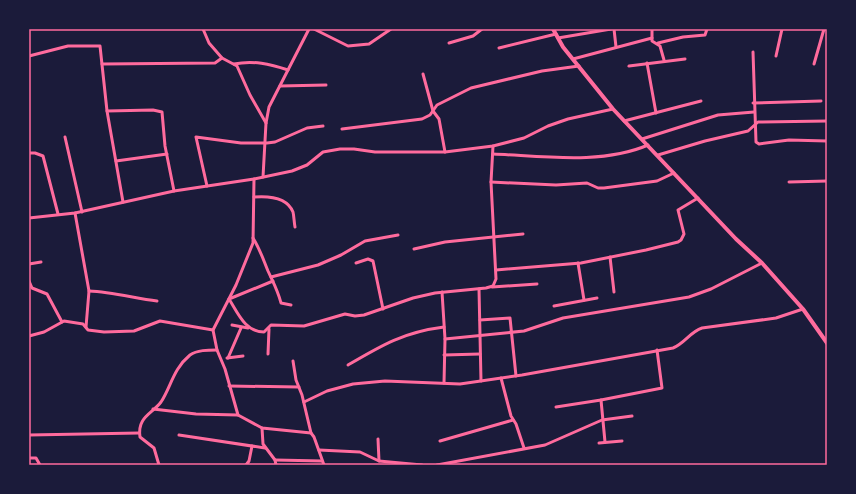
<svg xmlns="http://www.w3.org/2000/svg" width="856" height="494" font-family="Literata,serif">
	<rect width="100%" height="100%" fill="#1b1b3a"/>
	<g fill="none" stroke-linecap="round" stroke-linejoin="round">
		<!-- minor -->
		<g stroke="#ff6b9d" stroke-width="3">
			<path d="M203 29 209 43 222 58 237 66 250 95 266 123"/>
			<path d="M314 29 348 46 369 44 391 29"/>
			<path d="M614 29 616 47"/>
			<path d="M652 29V41L660 46 664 60"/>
			<path d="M558 38 611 29"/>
			<path d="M449 43 473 36 482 29"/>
			<path d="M658 43 683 37 705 35 707 29"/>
			<path d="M499 48 556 34"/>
			<path d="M753 52 756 142 759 144 789 140 827 141"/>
			<path d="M29 56 68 46H100L107 111 123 202"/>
			<path d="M776 56 782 29"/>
			<path d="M573 59 652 38"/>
			<path d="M647 63 656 113"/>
			<path d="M102 64 215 63 222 58"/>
			<path d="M234 64C253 60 270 64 288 70"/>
			<path d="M814 64 824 29"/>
			<path d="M629 66 685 59"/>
			<path d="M423 74 433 111 439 119 445 152"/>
			<path d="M280 86 326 85"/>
			<path d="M753 103 821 101"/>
			<path d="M107 111 153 110 162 112 165 146 174 191"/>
			<path d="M624 121 701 101"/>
			<path d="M342 129 422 119 430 115 437 105 471 88 542 71 579 66"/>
			<path d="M65 137 82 212"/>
			<path d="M642 139 718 115 754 112"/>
			<path d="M29 153H35L43 156 58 214"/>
			<path d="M493 154C542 156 602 165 648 145"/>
			<path d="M658 155 705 141 748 131 758 122 827 121"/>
			<path d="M116 161 167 154"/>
			<path d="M263 177 266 123 269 107 309 29"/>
			<path d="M254 179 253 243 236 285 213 330 217 350 225 369 238 415 262 428 311 433 314 437 324 465"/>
			<path d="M491 182 556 185 587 183 598 188H604L657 181 674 173"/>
			<path d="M789 182 827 181"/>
			<path d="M207 186 196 137 241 143H267L275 142 307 128 323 126"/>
			<path d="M254 197C267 196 287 197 293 212 294 216 294 222 295 227"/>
			<path d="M75 213 89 291 86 327"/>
			<path d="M29 218 75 213 174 191 254 179 292 171 307 165 323 152 340 149H354L375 152H445L493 146 524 138 548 126 568 119 613 109"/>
			<path d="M253 238C260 249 263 259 268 271 273 282 278 291 281 303L291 305"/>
			<path d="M414 249 445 242 523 234"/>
			<path d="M610 257 614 292"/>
			<path d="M356 263 368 259 373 261 383 309"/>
			<path d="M578 263 584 300"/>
			<path d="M29 264 41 262"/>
			<path d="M496 270 581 263 646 250 678 242 681 240 684 234 678 210 698 198"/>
			<path d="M271 277 318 265 341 255 365 241 398 235"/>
			<path d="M29 281 32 288 47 294 62 322"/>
			<path d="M273 281 229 299C238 313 245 332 264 332L271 325 304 326 345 314 355 316 364 315 413 298 435 293 486 288 493 286 496 279 491 182 493 146"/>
			<path d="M492 287 537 284"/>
			<path d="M479 289 481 381"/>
			<path d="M89 291C112 292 134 298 157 301"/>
			<path d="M442 292 445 339 444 383"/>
			<path d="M554 306 597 298"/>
			<path d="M480 320 510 318 516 376"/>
			<path d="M232 325 248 328"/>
			<path d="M29 336 44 332 64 321 83 324 88 330 104 332 134 331 160 321 213 330"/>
			<path d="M445 339 524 331 563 318 689 297 711 289 762 263"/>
			<path d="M268 354 269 329"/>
			<path d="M444 355 480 354"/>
			<path d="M227 358 243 356"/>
			<path d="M228 358 241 328"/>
			<path d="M293 361 296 380 302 395 311 433"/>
			<path d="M348 365C382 345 404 332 444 327"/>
			<path d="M501 378 511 416 516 424 524 448"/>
			<path d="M229 386 299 387"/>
			<path d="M304 402 327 391 353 384 385 381 460 384 522 375 673 348C685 343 690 332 702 328L776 318 803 309"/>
			<path d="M556 407 601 400"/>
			<path d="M153 409 196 414 238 415"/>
			<path d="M262 428 263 444 275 460 276 465"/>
			<path d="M29 435 139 433"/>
			<path d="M179 435 265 448"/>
			<path d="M378 439 379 461"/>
			<path d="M440 441 513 420"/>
			<path d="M605 442 601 400 662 388 657 350"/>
			<path d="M599 443 622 441"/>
			<path d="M319 450 360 452 379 461 422 465"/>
			<path d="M29 458H36L40 465"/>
			<path d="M275 460 322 461"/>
			<path d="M159 465 154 448 140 437C137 417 152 414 161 402 171 387 173 369 190 355 197 350 208 350 217 350"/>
			<path d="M246 465 249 461 252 446"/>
			<path d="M437 465 545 445 602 420 632 416"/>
		</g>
		<!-- tertiary -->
		<path stroke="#ff6b9d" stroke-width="4" d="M553 29 563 47 613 109 736 239 762 263 803 309 827 343"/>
	</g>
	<!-- border -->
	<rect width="856" height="494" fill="none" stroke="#1b1b3a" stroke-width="60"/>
	<rect x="30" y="30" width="796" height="434" fill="none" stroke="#ff6b9d" stroke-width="1.5"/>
</svg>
